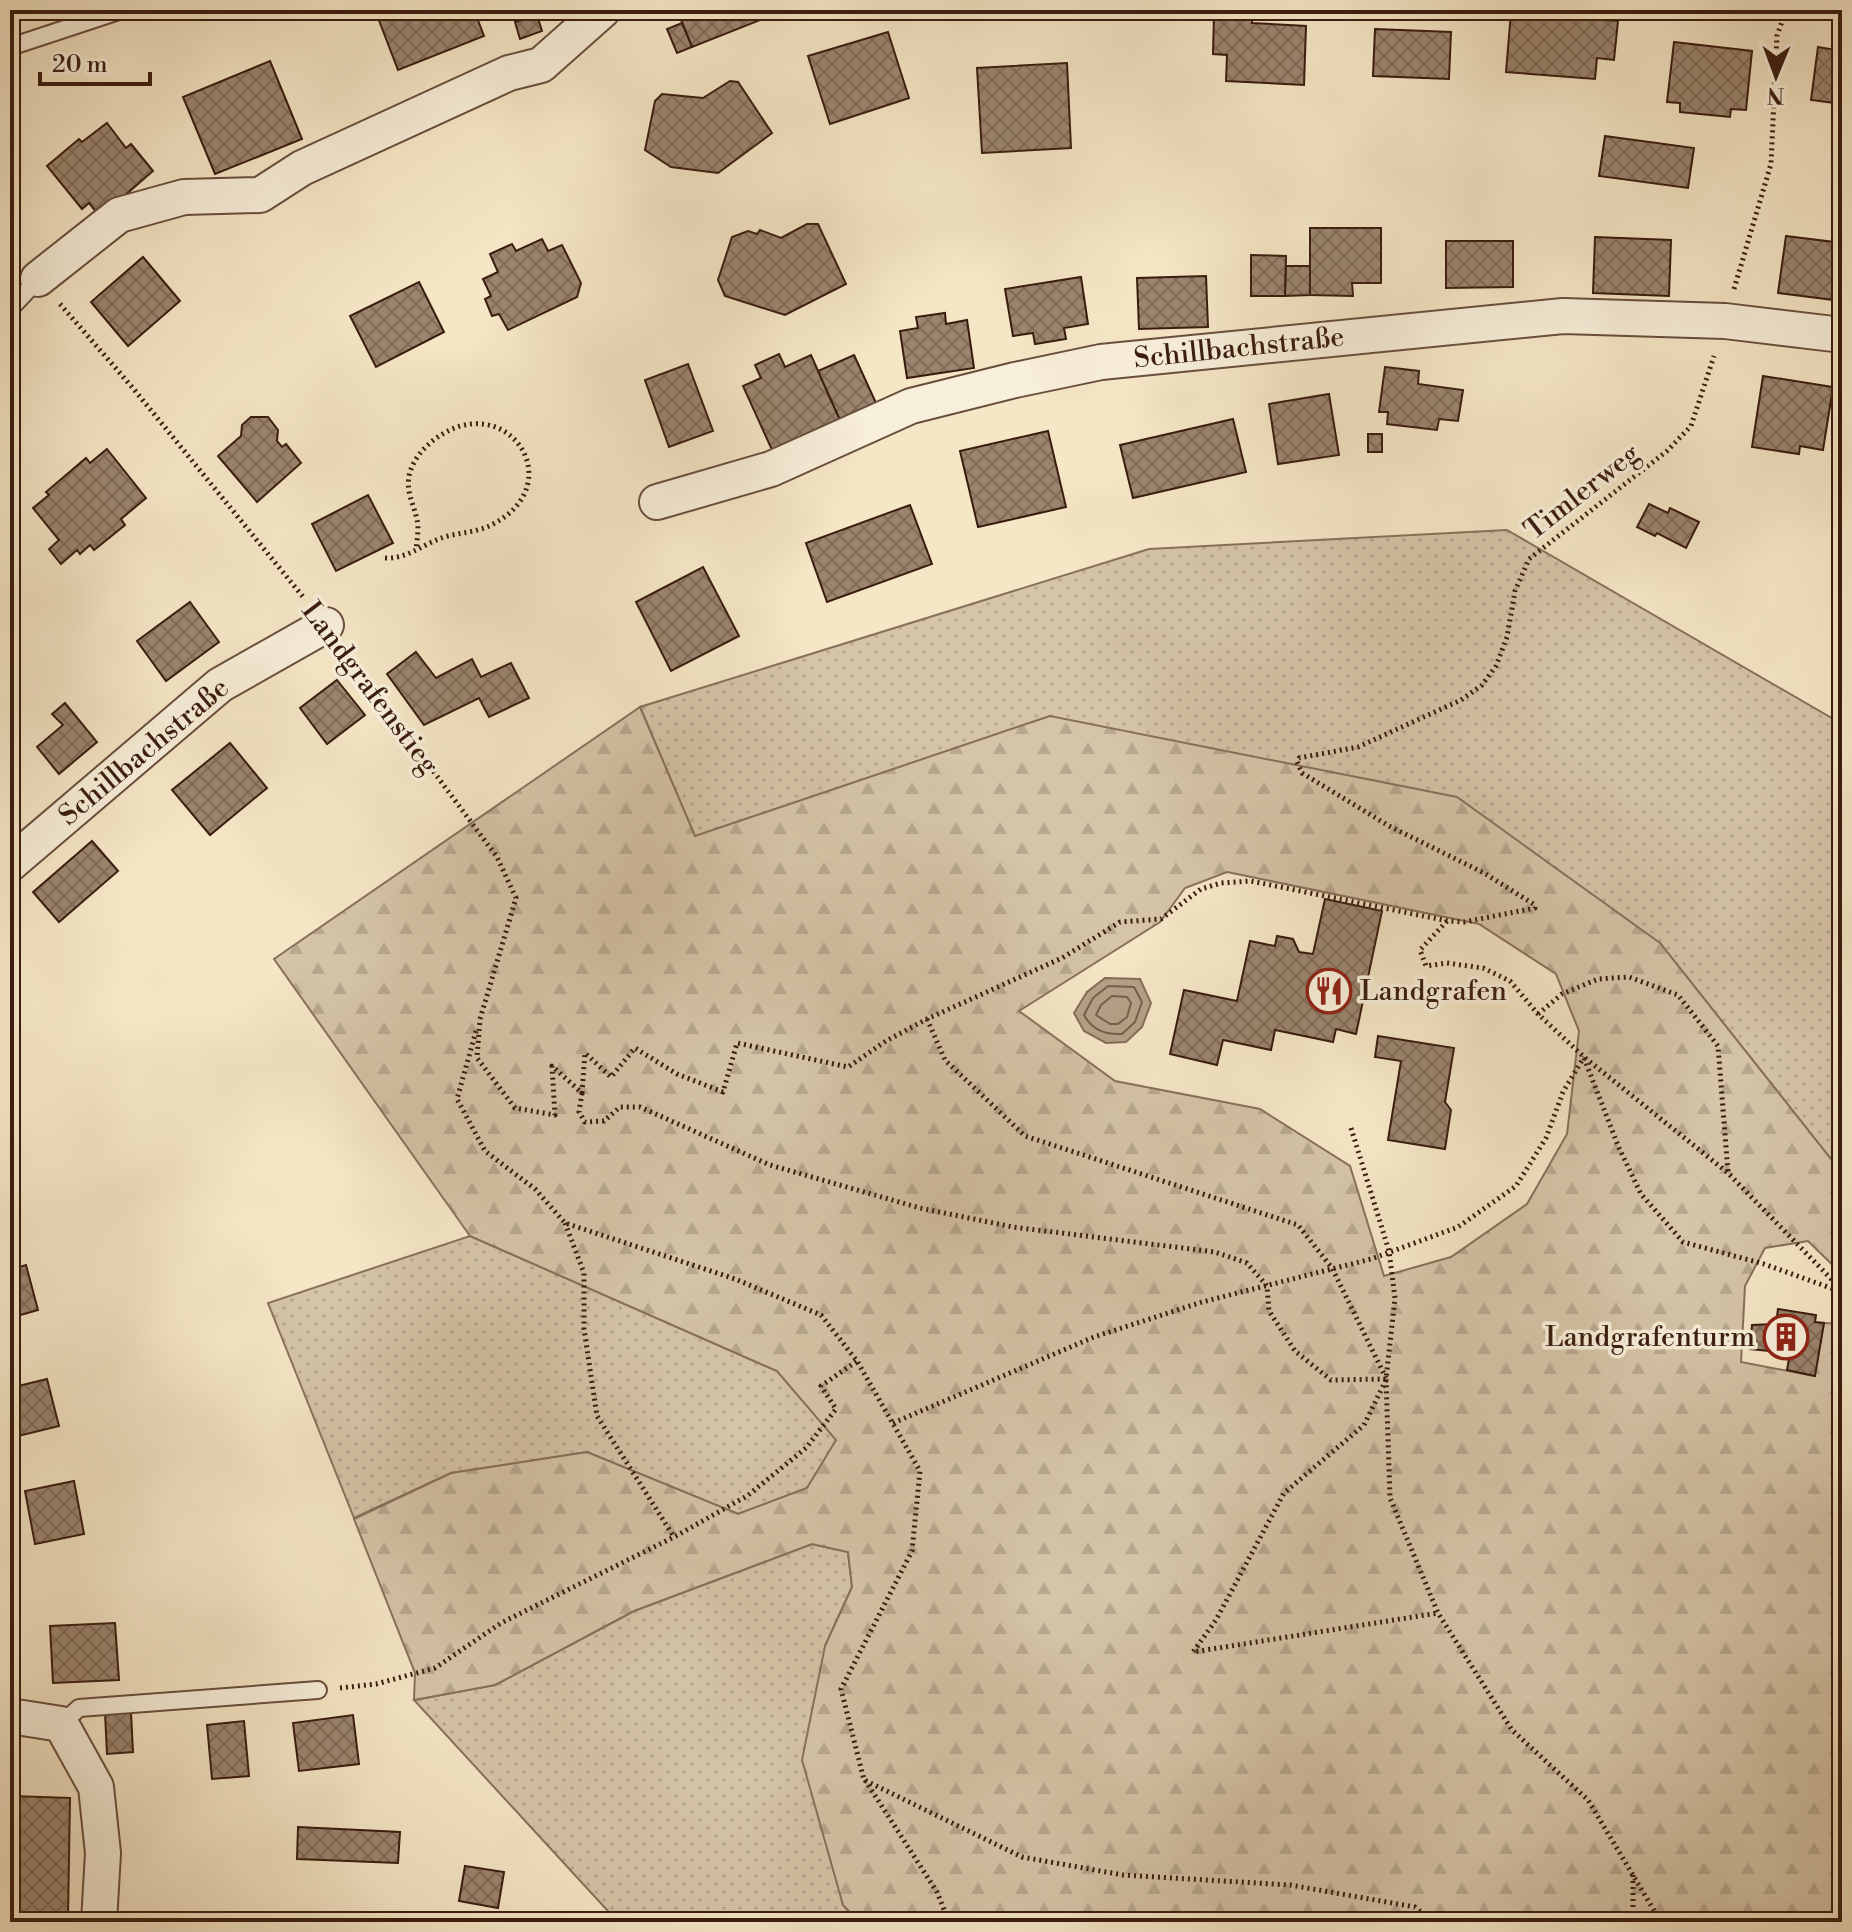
<svg xmlns="http://www.w3.org/2000/svg" width="1852" height="1932" font-family="'Libre Bodoni',serif">
	<defs>
		<pattern id="grass-dots" width="8" height="8" patternUnits="userSpaceOnUse" patternTransform="scale(2)"><rect width="8" height="8" fill="#d5c4a7"/><path d="M2 2h.1M6 6h.1" fill="none" stroke="#b8a88f" stroke-width="1.8" stroke-linecap="round"/></pattern>
		<pattern id="forest-firs" width="22" height="20" patternUnits="userSpaceOnUse" patternTransform="scale(2)"><rect width="22" height="20" fill="#d5c4a7"/><path d="M5 1l3.5 6h-7zM16 11l3.5 6h-7z" fill="#b8a88f"/></pattern>
		<pattern id="building-cross-hatch" width="8" height="8" patternUnits="userSpaceOnUse" patternTransform="scale(2)"><rect width="8" height="8" fill="#9b856e"/><path d="M0 0l8 8M0 8l8-8" fill="none" stroke="#7f6c59"/></pattern>
	</defs>
	<rect width="100%" height="100%" fill="#f5e6c6"/>
	<filter id="stains"><feTurbulence type="fractalNoise" baseFrequency=".0025" numOctaves="4"/><feColorMatrix values="0 0 0 0 .2 0 0 0 0 .09 0 0 0 0 .02 0 0 0 .5 -.17"/></filter>
	<radialGradient id="worn" r=".72"><stop offset=".6" stop-color="#630" stop-opacity="0"/><stop offset="1" stop-color="#630" stop-opacity=".3"/></radialGradient>
	<!-- grass -->
	<g fill="url(#grass-dots)" stroke="#88705b" stroke-width="2">
		<path d="M1507 530 1842 724V1173L1660 943 1050 716 695 837 640 707 1149 549Z"/>
		<path d="M470 1236 777 1371 837 1440 807 1488 738 1514 587 1452 451 1473 354 1518 268 1303Z"/>
		<path d="M812 1544 848 1552 852 1587 825 1646 843 1905 859 1922H618L414 1700 495 1685 634 1611Z"/>
	</g>
	<!-- forest -->
	<path fill="url(#forest-firs)" stroke="#88705b" stroke-width="2" fill-rule="evenodd" d="M640 707 695 836 1050 716 1457 797 1660 943 1842 1173V1274L1808 1241 1765 1248 1745 1286 1741 1362 1814 1376 1824 1323 1842 1324V1922H859L843 1905 802 1760 825 1646 852 1587 848 1552 812 1544 634 1611 495 1685 414 1700 415 1673 354 1519 451 1473 587 1452 738 1514 807 1488 836 1440 777 1371 470 1236 274 959ZM1227 872 1479 924 1556 974 1579 1031 1567 1134 1527 1204 1451 1257 1384 1276 1350 1166 1260 1109 1115 1081 1019 1011 1160 922 1185 888Z"/>
	<!-- water -->
	<path fill="#b5a188" stroke="#846c58" stroke-width="2" d="M1105 978 1140 979 1151 1003 1142 1027 1126 1042 1106 1043 1084 1031 1074 1013 1087 992Z"/>
	<g fill="none" stroke-linecap="round" stroke-linejoin="round">
		<!-- shore -->
		<g stroke="#785e4c" stroke-width="2">
			<path d="M1108 986 1134 987 1142 1002 1135 1022 1122 1034C1105 1035 1092 1030 1084 1015L1093 998Z"/>
			<path d="M1112 996 1127 997 1131 1003 1127 1017 1118 1024H1110L1096 1015 1101 1005Z"/>
		</g>
	</g>
	<!-- building -->
	<g fill="url(#building-cross-hatch)" stroke="#3a1c0f" stroke-width="2">
		<path d="M375 10H474L484 36 398 70Z"/>
		<path d="M677 10H777L778 13 692 47Z"/>
		<path d="M1511 12 1618 21 1614 60 1597 58 1595 79 1506 72Z"/>
		<path d="M1214 14 1252 15V23L1306 26 1304 85 1226 81 1227 55 1213 54Z"/>
		<path d="M537 15 542 31 520 39 515 22Z"/>
		<path d="M682 23 692 47 677 53 667 29Z"/>
		<path d="M1375 29 1451 32 1449 79 1373 76Z"/>
		<path d="M888 32 909 98 830 124 808 56Z"/>
		<path d="M1674 42 1752 51 1746 110 1731 109 1730 117 1680 112V103L1667 102Z"/>
		<path d="M1818 47 1842 51V104L1811 100Z"/>
		<path d="M270 61 302 139 215 174 183 97Z"/>
		<path d="M1067 63 1071 148 982 153 977 68Z"/>
		<path d="M730 81 738 82 772 133 718 173 671 167 645 150 655 101 662 94 703 98Z"/>
		<path d="M107 123 126 148 131 144 153 171 100 217 89 203 82 209 47 166 79 139 82 142Z"/>
		<path d="M1605 136 1694 148 1688 188 1599 176Z"/>
		<path d="M807 224H818L846 284 785 315 725 296 718 280 732 237 748 231 757 234 760 230 781 238Z"/>
		<path d="M1310 228H1381V283H1352L1353 296 1310 295Z"/>
		<path d="M1786 236 1842 243V301L1778 293Z"/>
		<path d="M1595 237 1671 240 1669 296 1593 293Z"/>
		<path d="M542 239 548 251 562 245 581 283 577 297 508 330 499 314 492 316 485 299 491 296 483 279 498 272 490 254 512 244 516 251Z"/>
		<path d="M1446 241H1513V287L1446 288Z"/>
		<path d="M1251 255 1286 256 1285 296H1251Z"/>
		<path d="M143 257 180 301 128 346 91 302Z"/>
		<path d="M1286 266H1310V295L1285 296Z"/>
		<path d="M1206 276 1208 327 1139 329 1137 278Z"/>
		<path d="M1081 277 1088 324 1064 328 1066 339 1035 344 1033 333 1013 336 1005 289Z"/>
		<path d="M419 282 444 332 376 367 350 316Z"/>
		<path d="M945 313 946 324 967 320 974 368 907 378 900 331 918 328 916 317Z"/>
		<path d="M779 354 785 367 811 355 840 420 772 450 743 386 761 378 755 365Z"/>
		<path d="M854 355 876 403 840 420 818 371Z"/>
		<path d="M688 364 713 431 669 447 645 380Z"/>
		<path d="M1385 367 1419 371 1418 384 1463 390 1458 421 1439 419 1437 430 1387 424 1388 412H1379Z"/>
		<path d="M1763 376 1833 387 1823 450 1800 446 1799 454 1752 447Z"/>
		<path d="M1329 394 1339 455 1278 464 1269 404Z"/>
		<path d="M251 417H268L278 430 277 441 282 447 286 444 301 463 257 502 218 456 241 436 242 425Z"/>
		<path d="M1233 419 1246 472 1133 498 1120 445Z"/>
		<path d="M1048 431 1066 507 978 527 960 451Z"/>
		<rect x="1368" y="434" width="14" height="18"/>
		<path d="M107 449 146 498 121 519 125 525 94 550 90 545 80 554 77 550 61 564 49 549 59 540 33 508 49 495 46 492 86 458 90 463Z"/>
		<path d="M368 495 393 543 336 571 312 524Z"/>
		<path d="M1649 504 1668 513 1670 508 1699 522 1686 548 1657 533 1655 536 1637 527Z"/>
		<path d="M910 505 932 564 827 602 806 543Z"/>
		<path d="M703 567 739 636 671 671 636 602Z"/>
		<path d="M190 602 219 642 166 681 137 641Z"/>
		<path d="M416 652 436 678 472 659 481 677 511 663 529 698 489 717 479 698 424 725 387 674Z"/>
		<path d="M337 680 365 715 327 744 300 708Z"/>
		<path d="M65 703 97 742 59 774 37 747 63 725 52 714Z"/>
		<path d="M230 743 267 788 210 835 172 790Z"/>
		<path d="M92 841 118 871 59 922 33 892Z"/>
		<path d="M1325 899 1382 911 1356 1034 1336 1029 1333 1042 1275 1030 1271 1050 1223 1040 1217 1065 1170 1054 1184 990 1237 1001 1250 941 1275 946 1277 936 1293 939 1299 952 1313 954Z"/>
		<path d="M1378 1036 1454 1048 1445 1102 1451 1110 1445 1149 1388 1140 1401 1061 1375 1057Z"/>
		<path d="M26 1265 38 1310 10 1318V1270Z"/>
		<path d="M1778 1309 1816 1315 1815 1322 1824 1323 1815 1376 1787 1370 1790 1353 1750 1349 1752 1325 1776 1324Z"/>
		<path d="M47 1379 59 1426 10 1438V1388Z"/>
		<path d="M74 1481 84 1534 35 1544 25 1491Z"/>
		<path d="M115 1623 119 1680 53 1683 50 1626Z"/>
		<path d="M105 1713H131L133 1752 107 1754Z"/>
		<path d="M353 1715 359 1764 299 1771 293 1723Z"/>
		<path d="M244 1721 249 1776 212 1779 207 1725Z"/>
		<path d="M13 1796 70 1798 68 1918 11 1917Z"/>
		<path d="M298 1827 400 1832 398 1863 297 1859Z"/>
		<path d="M465 1866 504 1872 498 1908 459 1901Z"/>
	</g>
	<g fill="none" stroke-linecap="round" stroke-linejoin="round">
		<!-- service casing -->
		<g stroke="#694e3d" stroke-width="20">
			<g id="service">
				<path d="M10 47 122 10"/>
				<path d="M10 309 38 279"/>
				<path d="M61 1724 79 1708 318 1690"/>
			</g>
		</g>
		<!-- minor casing -->
		<g stroke="#694e3d" stroke-width="38">
			<g id="minor">
				<path d="M38 279 119 215 184 197 260 195 302 168 509 73 541 65 603 10"/>
				<path d="M657 502 771 469 911 406 1015 380 1101 362 1563 316 1725 321 1842 335"/>
				<path d="M10 864 220 685 326 625"/>
				<path d="M10 1716 61 1724 96 1787 103 1853 99 1922"/>
			</g>
		</g>
		<!-- path -->
		<g stroke="#3a1c0f" stroke-width="5" stroke-dasharray="2 4" stroke-linecap="butt">
			<path d="M1734 289 1771 164 1777 36 1786 10"/>
			<path d="M60 304 132 387 304 598"/>
			<path d="M385 558C410 559 424 542 448 536 464 532 480 532 495 523 571 481 505 387 435 439 424 447 414 459 410 472 404 493 416 506 418 526 418 534 417 542 416 550"/>
			<path d="M344 651 497 857 516 898 480 1019 477 1058 515 1108 555 1115 552 1066 582 1093 585 1053 611 1077 635 1048 677 1074 723 1092 737 1043 848 1067 886 1041 927 1019 1062 958 1120 922 1161 919 1201 889 1221 883 1251 881 1448 921 1464 922 1535 908V905L1484 873 1389 826 1302 773 1297 762 1299 758 1358 747 1461 700 1482 685 1496 666 1507 637 1515 591 1529 559 1667 451 1691 426 1714 356"/>
			<path d="M1447 921 1420 950 1426 966 1447 963 1483 968 1510 981 1538 1014 1584 1057 1728 1173 1842 1290"/>
			<path d="M1538 1014 1562 994 1598 979 1629 977 1678 995 1718 1046 1728 1172"/>
			<path d="M927 1019 945 1060 1025 1136 1298 1225 1332 1268 1386 1378"/>
			<path d="M476 1031 457 1099 485 1151 535 1189 565 1223 735 1279 821 1315 857 1361 920 1471 912 1551 841 1689 864 1780 1022 1857 1123 1875 1290 1885 1415 1907 1433 1922"/>
			<path d="M1584 1058 1619 1148 1641 1194 1683 1242 1764 1264 1842 1292"/>
			<path d="M582 1093 579 1112 585 1122 604 1121 620 1107H640L770 1165 920 1208 1013 1227 1215 1252 1247 1263 1267 1286 1269 1311 1295 1351 1331 1380 1386 1379"/>
			<path d="M1351 1128 1389 1251 1395 1298 1386 1379 1390 1498 1438 1613 1512 1730 1588 1800 1661 1922"/>
			<path d="M565 1223 584 1273V1329L597 1416 674 1537"/>
			<path d="M1386 1380 1364 1425 1284 1493 1216 1620 1193 1652 1438 1613"/>
			<path d="M893 1423 1094 1337 1202 1302 1371 1259 1458 1227 1516 1186 1546 1138 1563 1092 1584 1057"/>
			<path d="M340 1688 376 1684 435 1668 501 1623 674 1537 747 1496 806 1448 836 1409 821 1386 857 1361"/>
			<path d="M865 1780 937 1892 949 1922"/>
			<path d="M1633 1875V1922"/>
		</g>
		<!-- service -->
		<use href="#service" stroke="#f8efda" stroke-width="16"/>
		<!-- minor -->
		<use href="#minor" stroke="#f8efda" stroke-width="34"/>
	</g>
	<!-- icons -->
	<defs>
		<g id="restaurant-ring" transform="scale(2.3)"><circle r="9.5" fill="#f8efda" stroke="#8f2418" stroke-width="1.5"/><path d="M-5-6h1v4h1v-4h1v4h1v-4h1v5L-1.5 .5V6h-2V.5L-5-1ZM5-6V6H3V1.5H1.5Q1.5-4 5-6Z" fill="#8f2418"/></g>
		<g id="building-ring" transform="scale(2.3)"><circle r="9.5" fill="#f8efda" stroke="#8f2418" stroke-width="1.5"/><path d="M-4-6H4V6H1V3H-1V6H-4ZM-2.5-4.3h1.7v1.8h-1.7ZM.8-4.3h1.7v1.8H.8ZM-2.5-1h1.7V.8h-1.7ZM.8-1h1.7V.8H.8Z" fill="#8f2418"/></g>
	</defs>
	<g fill-rule="evenodd">
		<use href="#restaurant-ring" x="1329" y="991"/>
		<use href="#building-ring" x="1786" y="1337"/>
	</g>
	<g text-anchor="middle" dominant-baseline="central" stroke-width="7" stroke-linejoin="round" paint-order="stroke">
		<!-- street labels -->
		<g font-size="28" fill="#3a1c0f" stroke="#f8efda">
			<text transform="translate(1239 348) rotate(-6)">Schillbachstraße</text>
			<text transform="translate(1582 492) rotate(-38)">Timlerweg</text>
			<text transform="translate(370 688) rotate(53)">Landgrafenstieg</text>
			<text transform="translate(144 752) rotate(-40)">Schillbachstraße</text>
		</g>
		<!-- poi labels -->
		<g font-size="28" fill="#3a1c0f" stroke="#f8efda" text-anchor="start">
			<text x="1360" y="991">Landgrafen</text>
			<text x="1755" y="1337" text-anchor="end">Landgrafenturm</text>
		</g>
	</g>
	<!-- margin -->
	<rect width="1852" height="1932" fill="none" stroke="#f5e6c6" stroke-width="40"/>
	<rect x="12" y="12" width="1828" height="1908" fill="none" stroke="#3a1c0f" stroke-width="4"/>
	<rect x="20" y="20" width="1812" height="1892" fill="none" stroke="#3a1c0f" stroke-width="2"/>
	<!-- north arrow -->
	<g transform="translate(1776 76) rotate(181)" stroke="#f8efda" stroke-width="6" paint-order="stroke">
	<path d="M0-6L14 30L0 20L-14 30Z" fill="#3a1c0f"/>
	<text y="-12" font-size="22" font-weight="bold" text-anchor="middle" fill="#3a1c0f">N</text>
	</g>
	<!-- scale -->
	<path d="M40 72v12h110v-12" fill="none" stroke="#3a1c0f" stroke-width="4"/>
	<text x="52" y="72" font-size="24" fill="#3a1c0f" stroke="#f8efda" stroke-width="6" paint-order="stroke">20 m</text>
	<rect width="100%" height="100%" filter="url(#stains)"/>
	<rect width="100%" height="100%" fill="url(#worn)"/>
</svg>
